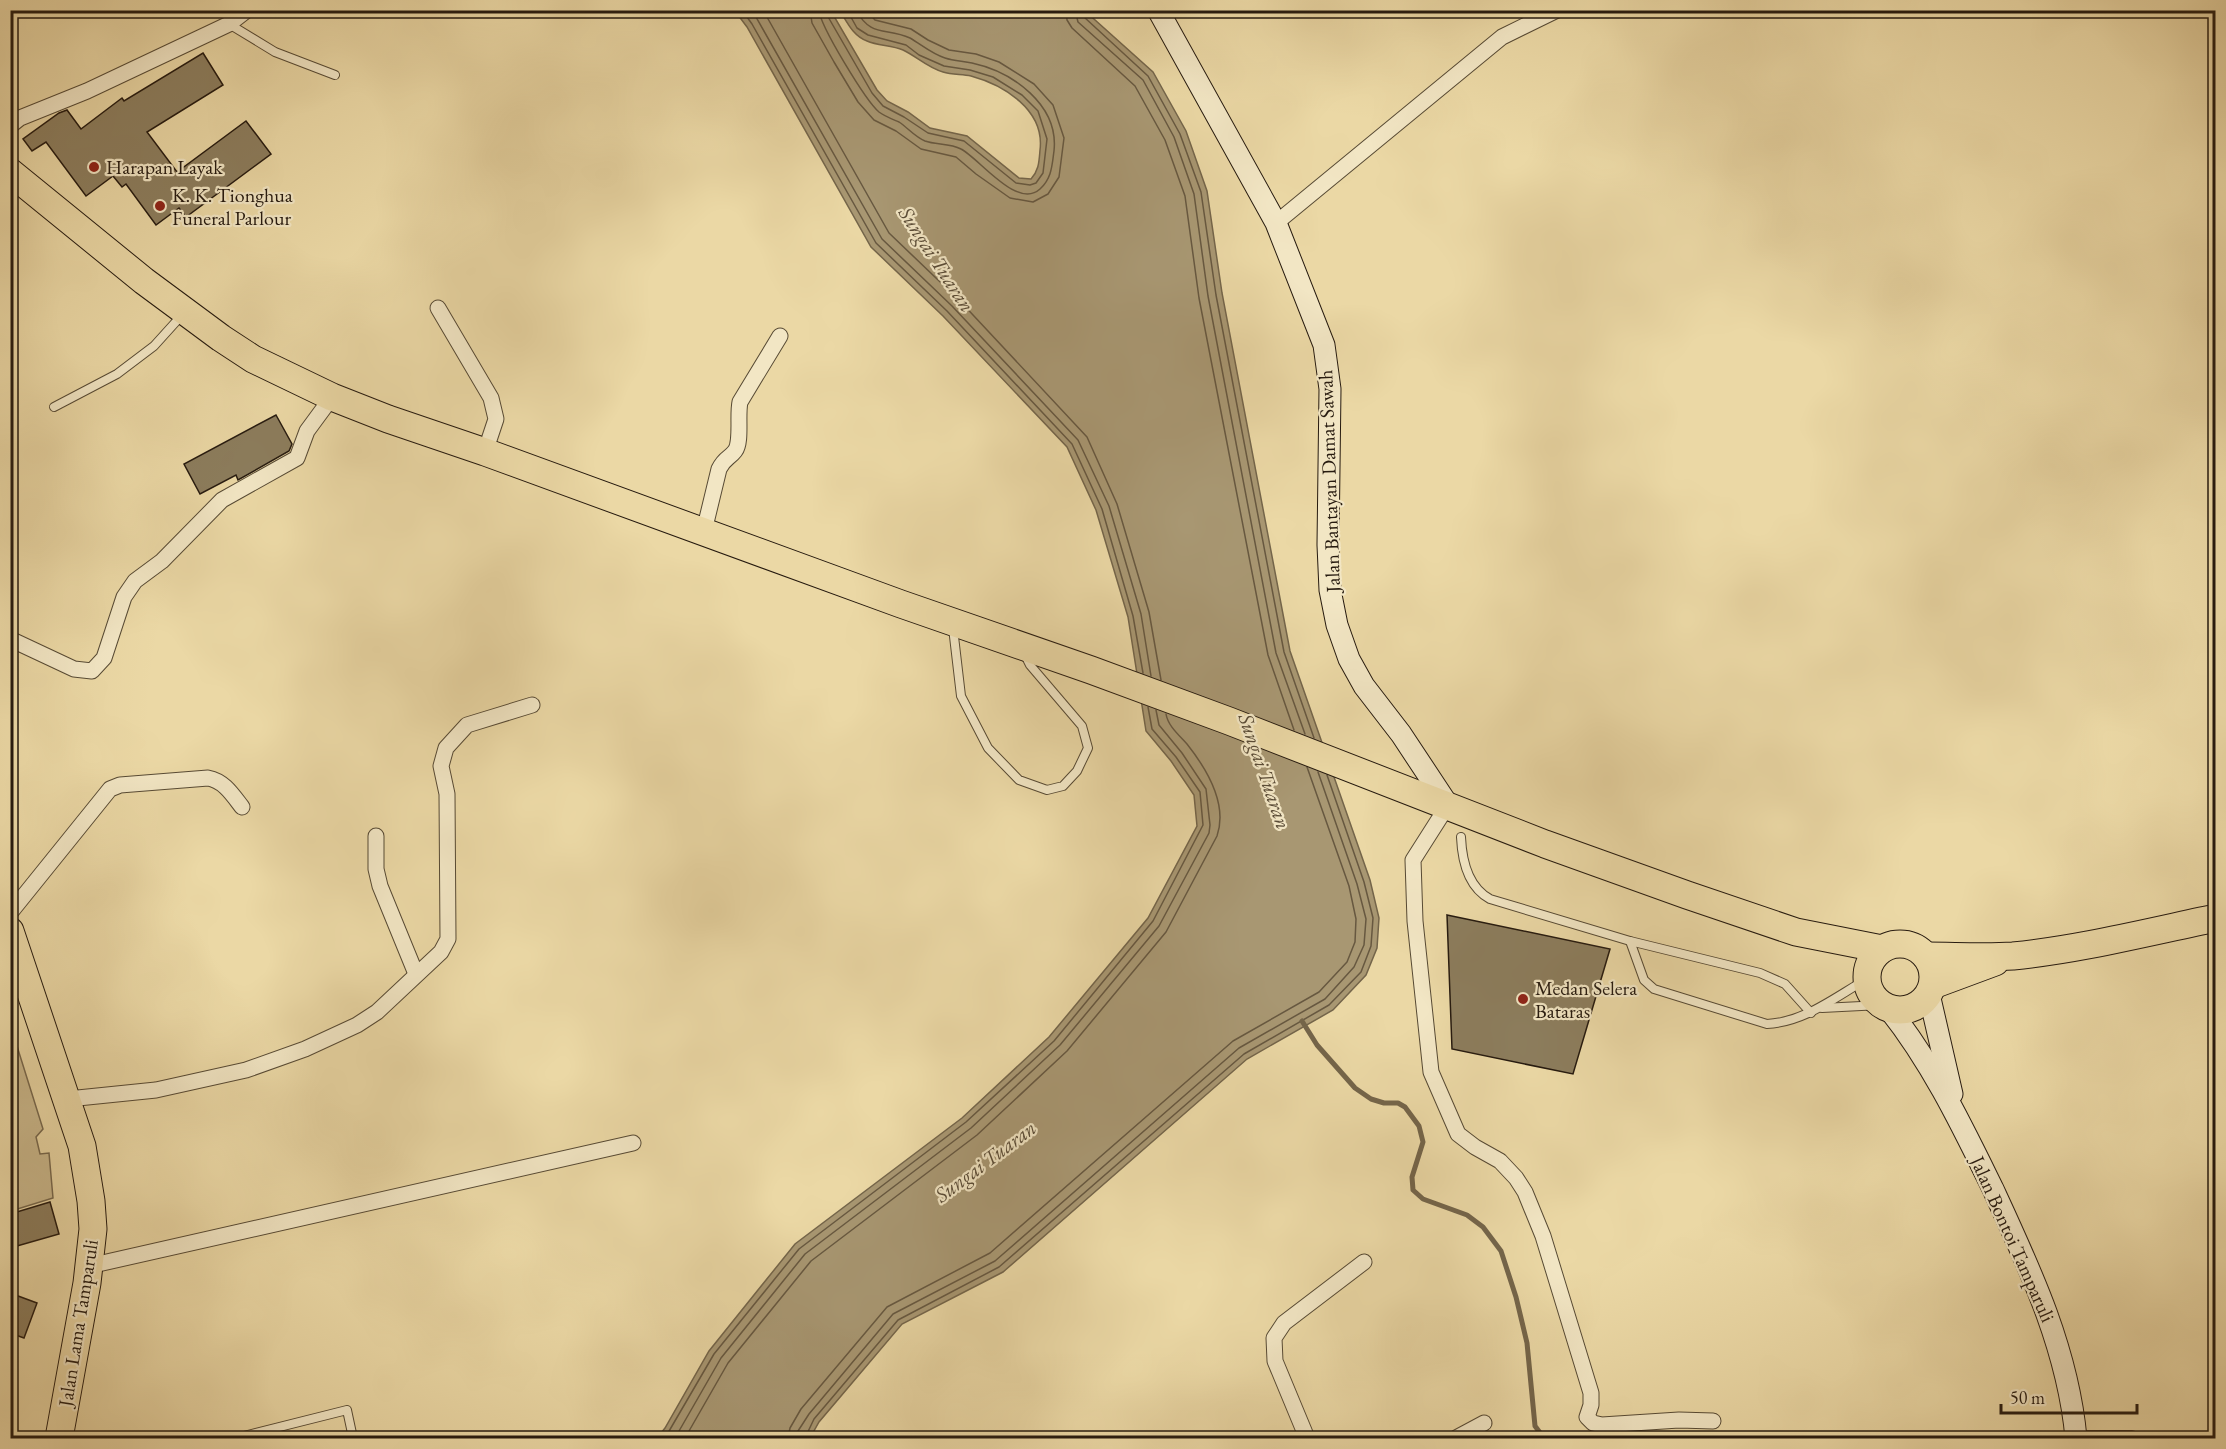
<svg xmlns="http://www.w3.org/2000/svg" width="2226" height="1449" font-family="'EB Garamond',serif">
	<rect width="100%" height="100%" fill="#ebd8a5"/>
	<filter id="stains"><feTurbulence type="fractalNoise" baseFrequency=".00333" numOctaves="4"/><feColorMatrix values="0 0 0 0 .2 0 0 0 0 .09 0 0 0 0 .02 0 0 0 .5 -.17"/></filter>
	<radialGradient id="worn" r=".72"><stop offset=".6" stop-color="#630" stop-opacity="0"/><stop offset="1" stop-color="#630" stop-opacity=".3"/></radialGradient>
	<!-- green -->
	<path fill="#cab88c" stroke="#78694e" stroke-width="1.5" d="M11 1027 43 1129 36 1137 40 1154 49 1153 53 1198 11 1211Z"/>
	<!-- water -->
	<path fill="#a89772" stroke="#74654a" stroke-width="1.5" d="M735 11H831L877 90 887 101 908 112 930 128 967 136 1019 178 1031 179C1039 170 1039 162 1040 150 1045 110 1004 85 971 76 962 74 952 75 943 72 928 68 916 56 903 50 891 45 878 46 867 41 853 36 847 22 840 11H1085L1153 72 1186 131 1207 191 1222 293 1290 651 1370 880 1379 918 1377 948 1366 975 1333 1010 1247 1059 1003 1272 902 1324 819 1422 810 1438H657L665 1428 709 1351 795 1244 962 1118 1049 1037 1148 918 1197 826 1194 795 1171 761 1146 731 1128 617 1096 510 1067 447 943 316 871 247 747 27Z"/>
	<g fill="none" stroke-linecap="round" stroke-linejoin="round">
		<!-- shore -->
		<g stroke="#675840" stroke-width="1.5">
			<path d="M742 10 752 24 876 243 947 311 1072 444 1102 509 1133 616 1143 673"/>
			<path d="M752 10 882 239 952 306 1078 440 1109 506 1141 614 1151 676"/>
			<path d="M763 10 889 233 959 300 1087 437 1117 504 1149 612 1161 680"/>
			<path d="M810 10 812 23 834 62 858 102 874 120 896 131 921 149 956 157 976 174 1010 198 1033 202 1048 194 1059 177 1064 138 1053 105 1034 84 999 62 976 54 949 50 928 40 911 29 875 20 866 10"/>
			<path d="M819 10C820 26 866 101 879 112 884 116 892 119 899 122 908 128 915 137 925 141 936 145 950 143 961 149 979 158 1017 210 1040 189 1052 178 1052 165 1054 151 1059 105 1013 72 972 63 963 61 954 61 945 58 932 54 922 45 910 38 886 27 871 38 856 10"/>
			<path d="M827 10V15L872 93 883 106 904 117 928 133 964 141 1016 183 1030 185 1036 183 1043 173 1047 139 1038 111 1022 95 993 77 970 70 944 66 919 55 906 45 868 35 857 28 847 10"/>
			<path d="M1066 10 1067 20 1072 28 1135 86 1165 140 1185 196 1199 298 1268 655 1294 730"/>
			<path d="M1075 10 1078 22 1143 80 1174 137 1194 194 1208 296 1276 653 1305 734"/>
			<path d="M1082 10 1084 17 1148 76 1180 134 1201 192 1216 295 1284 652 1314 738"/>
			<path d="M665 1438 714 1354 799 1249 966 1122 1054 1041 1153 921 1203 825 1200 792 1176 757 1152 729 1148 707"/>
			<path d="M675 1438 721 1358 805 1254 971 1128 1060 1045 1159 926 1209 833 1210 825 1206 789 1182 753 1159 725 1156 710"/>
			<path d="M685 1438 728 1363 811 1261 977 1135 1067 1051 1166 932 1217 836C1228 804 1206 768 1187 744 1179 735 1168 726 1166 714"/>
			<path d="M788 1438 790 1428 801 1409 887 1307 990 1253 1233 1041 1319 992 1347 962 1355 942 1356 919 1349 886 1307 767"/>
			<path d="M797 1438 798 1431 809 1414 893 1314 995 1261 1239 1048 1325 999 1354 967 1364 945 1366 919 1357 884 1318 772"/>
			<path d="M805 1438 814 1419 898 1320 999 1267 1244 1054 1329 1005 1361 972 1371 946 1373 918 1364 882 1327 775"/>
		</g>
		<!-- stream -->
		<path stroke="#74654a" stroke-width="5" d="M1302 1021 1317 1045 1355 1088 1371 1099 1384 1103H1398L1405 1107 1419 1126 1423 1142 1412 1177 1413 1190 1423 1199 1467 1215 1483 1227 1501 1251 1516 1297 1527 1343 1535 1426 1544 1438"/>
	</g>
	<!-- building -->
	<g fill="#8c7d5d" stroke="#261a0f" stroke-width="1.5">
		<path d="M203 53 223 85 147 132 177 172 246 121 271 154 186 217 179 208 156 225 126 184 122 187 113 176 86 196 46 142 32 151 23 139 59 113 67 110 81 129 122 98 124 101Z"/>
		<path d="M276 415 292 444 289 451 238 480 236 475 200 494 184 464Z"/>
		<path d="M1447 915 1610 949 1573 1074 1452 1049Z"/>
		<path d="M50 1202 59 1234 10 1248V1214Z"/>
		<path d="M10 1293 37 1303 24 1338 10 1333Z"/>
	</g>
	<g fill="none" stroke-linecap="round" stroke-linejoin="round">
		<!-- lane casing -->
		<g stroke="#574a34" stroke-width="10">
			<g id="lane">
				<path d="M229 24 275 52 335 75"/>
				<path d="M54 407 117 374 154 346 182 315"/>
				<path d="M953 628 961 696 988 748 1019 780 1047 790 1063 786 1077 771 1088 748 1082 726 1030 665 1027 659 1029 655"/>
				<path d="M1461 837C1462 861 1468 887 1490 899L1630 941 1760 973 1785 984 1811 1013"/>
				<path d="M1630 941 1644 980 1654 989 1767 1024C1805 1022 1835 997 1867 979"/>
				<path d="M1822 1008 1881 1005"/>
				<path d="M2077 1435H2132L2139 1438"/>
				<path d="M236 1438 347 1410 353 1438"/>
			</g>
		</g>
		<!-- street casing -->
		<g stroke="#574a34" stroke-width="17">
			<g id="street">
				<path d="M10 126 20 118 87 91 229 24 247 10"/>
				<path d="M1276 223 1502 37 1557 10"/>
				<path d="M438 308 491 398 496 419 485 452"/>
				<path d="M704 531 719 469C725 457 729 459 735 451 742 442 737 415 740 402L780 336"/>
				<path d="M10 639 74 669 92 671 104 658 124 597 135 581 162 561 222 500 297 458 307 431 332 397"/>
				<path d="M1448 805 1413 860 1415 921 1431 1072 1458 1134 1475 1147 1500 1161 1516 1178 1525 1192 1543 1236 1591 1393V1405L1587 1417 1593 1423 1602 1425 1679 1420 1713 1421"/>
				<path d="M376 836V869L380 886 416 974"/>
				<path d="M10 913 110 789 120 785 208 778C224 781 232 794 242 807"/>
				<path d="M10 991 30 986"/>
				<path d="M68 1099 156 1090 246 1070 305 1049 357 1025 377 1012 441 952 448 939 447 794 441 766 446 748 467 725 532 705"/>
				<path d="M89 1266 633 1143"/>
				<path d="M1307 1438 1275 1361 1274 1338 1284 1323 1364 1262"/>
				<path d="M1456 1438 1484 1423"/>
			</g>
		</g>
		<!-- secondary casing -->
		<g stroke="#261a0f" stroke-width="23">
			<g id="secondary">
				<path d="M1158 10 1276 223 1324 345 1330 389 1328 545 1330 590 1337 625 1349 659 1364 686 1401 734 1448 805"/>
				<path d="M1929 994 1952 1094"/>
				<path d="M1888 1008C1932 1063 1962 1126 1993 1189 2030 1269 2068 1349 2076 1438"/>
			</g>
		</g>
		<!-- highway casing -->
		<g stroke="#261a0f" stroke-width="29">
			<g id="highway">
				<path d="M10 172 144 281 221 338 253 359 332 397 388 419 485 452 901 604 1091 670 1229 721 1545 844 1687 895 1796 932 1882 949"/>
				<path d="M10 931 82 1146 91 1201 93 1229 87 1283 59 1438"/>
				<circle cx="1900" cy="977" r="33"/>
				<path d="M1926 956C1955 956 1984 958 2013 956 2082 949 2148 932 2216 918"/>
				<path d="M1933 985 1995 962"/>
			</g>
		</g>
		<!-- lane -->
		<use href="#lane" stroke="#f2e6c4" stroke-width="8"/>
		<!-- street -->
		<use href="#street" stroke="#f2e6c4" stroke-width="15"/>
		<!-- secondary -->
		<use href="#secondary" stroke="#f2e6c4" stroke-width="21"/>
		<!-- highway -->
		<use href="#highway" stroke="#ebd8a5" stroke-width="27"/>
	</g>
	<!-- markers -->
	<g fill="#8f2418" stroke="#f2e6c4" stroke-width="2">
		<circle cx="94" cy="167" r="6"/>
		<circle cx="160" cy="206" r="6"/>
		<circle cx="1523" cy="999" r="6"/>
	</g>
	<g text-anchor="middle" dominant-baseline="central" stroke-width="4.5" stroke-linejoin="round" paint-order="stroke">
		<!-- poi labels -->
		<g font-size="20" fill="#261a0f" stroke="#f2e6c4" text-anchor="start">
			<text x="106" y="167">Harapan Layak</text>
			<text x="172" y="195">K. K. Tionghua<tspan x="172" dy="23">Funeral Parlour</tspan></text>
			<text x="1535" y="988">Medan Selera<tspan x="1535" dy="23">Bataras</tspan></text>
		</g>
		<!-- street labels -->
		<g font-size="20" fill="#261a0f" stroke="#f2e6c4">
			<text transform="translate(1329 481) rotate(-92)">Jalan Bantayan Damat Sawah</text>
			<text transform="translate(2013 1239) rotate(66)">Jalan Bontoi Tamparuli</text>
			<text transform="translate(78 1323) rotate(-81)">Jalan Lama Tamparuli</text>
		</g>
		<!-- water labels -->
		<g font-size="21" font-style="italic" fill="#5a4c37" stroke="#f2e6c4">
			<text transform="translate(937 259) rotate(57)">Sungai Tuaran</text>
			<text transform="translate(1265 771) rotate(71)">Sungai Tuaran</text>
			<text transform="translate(985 1161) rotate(-37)">Sungai Tuaran</text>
		</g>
	</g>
	<!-- margin -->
	<rect width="2226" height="1449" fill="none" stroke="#ebd8a5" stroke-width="36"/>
	<rect x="12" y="12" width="2202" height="1425" fill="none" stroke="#261a0f" stroke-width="3"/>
	<rect x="18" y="18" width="2190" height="1413" fill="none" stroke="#261a0f" stroke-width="1.5"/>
	<!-- scale -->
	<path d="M2001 1404v9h136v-9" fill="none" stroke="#261a0f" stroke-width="3"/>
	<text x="2010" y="1404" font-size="18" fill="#261a0f" stroke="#f2e6c4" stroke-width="4.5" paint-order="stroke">50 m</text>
	<rect width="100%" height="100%" filter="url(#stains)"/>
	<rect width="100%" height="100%" fill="url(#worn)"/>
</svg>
